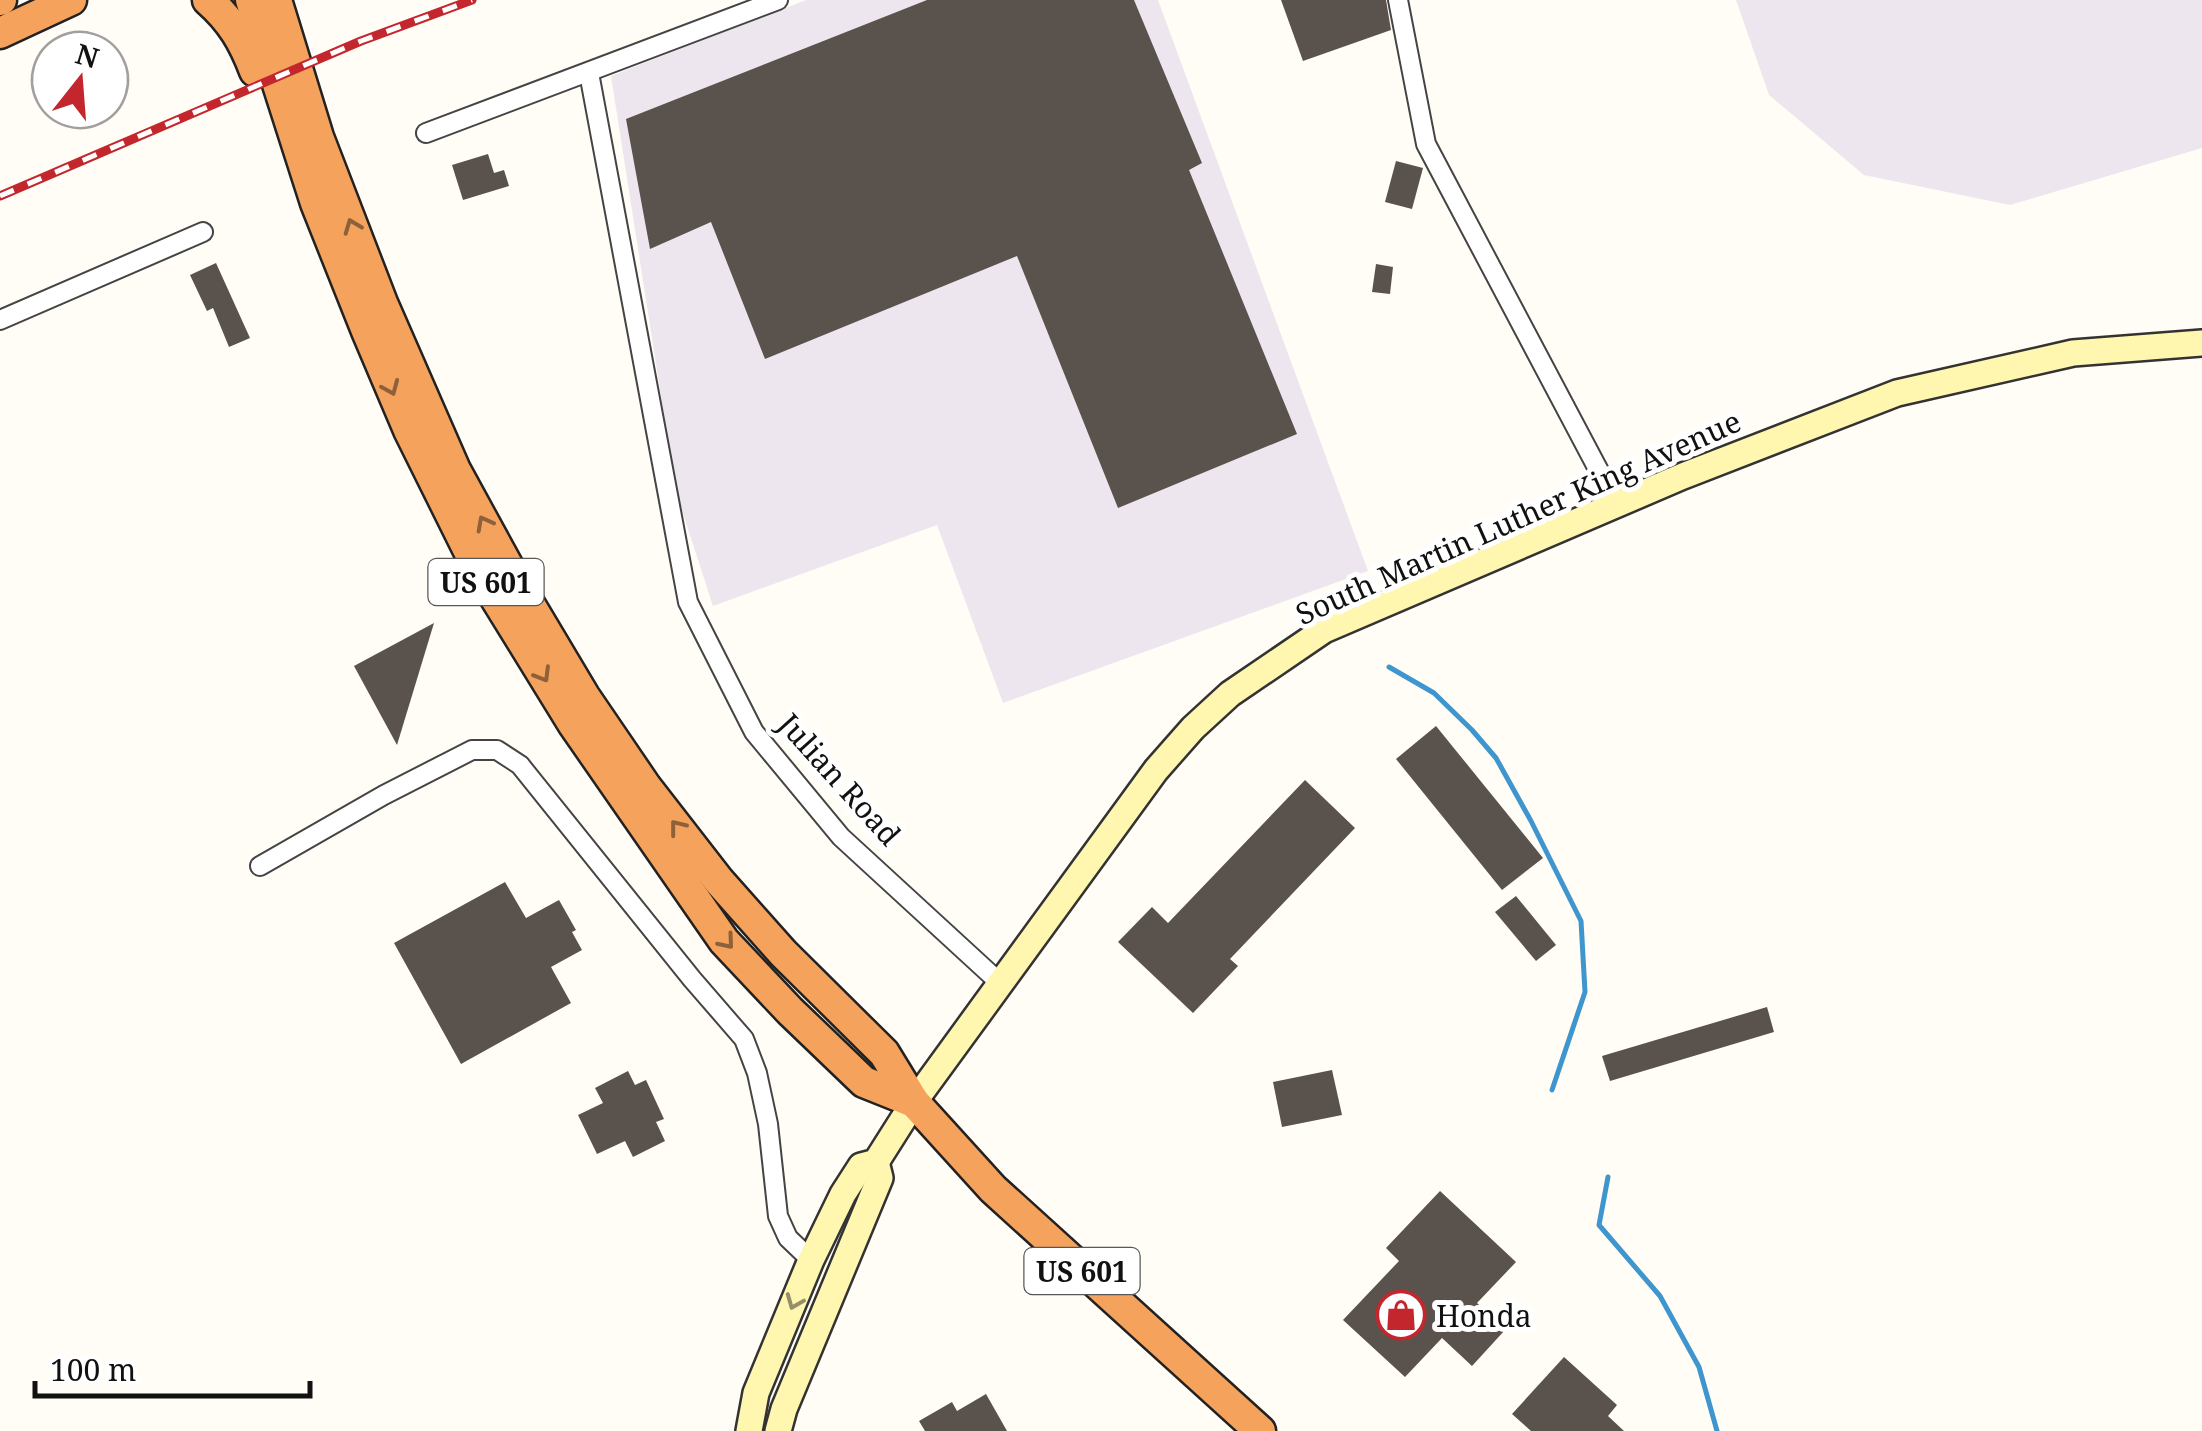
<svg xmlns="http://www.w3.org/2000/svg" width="2202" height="1431" font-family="'Noto Serif',serif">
	<rect width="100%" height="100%" fill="#fffdf5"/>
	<!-- industrial -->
	<g fill="#eee6ef">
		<path d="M806 0H1158L1368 571 1003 703 937 525 713 606 676 492 611 76Z"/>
		<path d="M1736 0H2202V148L2010 205 1864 175 1769 95Z"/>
	</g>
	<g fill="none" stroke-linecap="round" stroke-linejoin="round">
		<!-- stream -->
		<g stroke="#3f96cf" stroke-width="5">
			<path d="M1389 667 1434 693 1472 730 1496 758 1531 821 1581 921 1585 992 1552 1090"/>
			<path d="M1608 1177 1599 1225 1660 1296 1699 1367 1717 1431"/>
		</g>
	</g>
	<!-- building -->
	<g fill="#5a524d">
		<path d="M927 0H1134L1202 163 1189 170 1297 434 1118 508 1017 256 765 359 711 222 650 249 626 119Z"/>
		<path d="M1281 0H1386L1391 30 1303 61Z"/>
		<path d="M488 154 494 173 504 170 509 186 463 200 452 165Z"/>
		<path d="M1396 161 1423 168 1412 209 1385 202Z"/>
		<path d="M216 263 250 338 229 347 213 308 207 311 190 275Z"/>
		<path d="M1376 264 1393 267 1390 294 1372 292Z"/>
		<path d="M434 623 397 745 354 666Z"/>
		<path d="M1436 726 1543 858 1502 890 1396 759Z"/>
		<path d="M1305 780 1355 828 1230 959 1238 966 1193 1013 1118 942 1152 907 1168 923Z"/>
		<path d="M505 882 526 918 559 900 576 930 572 932 582 950 551 967 571 1003 461 1064 394 943Z"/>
		<path d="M1516 896 1556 945 1536 961 1495 912Z"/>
		<path d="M1767 1007 1774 1032 1610 1081 1602 1056Z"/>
		<path d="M1332 1070 1342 1115 1282 1127 1273 1082Z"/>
		<path d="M628 1071 635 1085 646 1080 664 1119 656 1122 665 1141 633 1157 625 1141 597 1154 578 1115 603 1103 595 1088Z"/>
		<path d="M1440 1191 1516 1262 1477 1303 1505 1330 1472 1366 1442 1338 1405 1377 1343 1320 1399 1261 1386 1248Z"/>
		<path d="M1564 1357 1617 1405 1608 1416 1624 1431H1531L1512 1414Z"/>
		<path d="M986 1394 1007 1431H925L919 1421 952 1402 957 1411Z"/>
	</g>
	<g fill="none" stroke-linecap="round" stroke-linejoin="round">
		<!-- street casing -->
		<g stroke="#444" stroke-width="22">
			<g id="street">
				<path d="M1398 0 1426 144 1617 505"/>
				<path d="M589 73 688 602 754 732 841 837 1000 983"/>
				<path d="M426 133 778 0"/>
				<path d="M0 320 203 232"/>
				<path d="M260 866 384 795 472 750H497L520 765 692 979 744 1039 757 1073 768 1124 778 1216 788 1238 811 1260"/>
			</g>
		</g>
		<!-- secondary casing -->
		<g stroke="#333" stroke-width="30">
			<g id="secondary">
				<path d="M749 1431 756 1393 811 1260 843 1194 861 1166 876 1162 914 1102 1156 770 1193 728 1230 694 1324 630 1683 476 1897 393 2073 353 2202 343"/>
				<path d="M778 1431 784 1409 880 1178 876 1162"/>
			</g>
		</g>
		<!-- highway casing -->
		<g stroke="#222" stroke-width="35">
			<g id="highway">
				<path d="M0 0H1"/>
				<path d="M208 0C232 21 244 42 255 71"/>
				<path d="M251 0 316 203 367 331 409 430 479 571 574 725 724 941 790 1011 864 1082 914 1102"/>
				<path d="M276 0 318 137 382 303 455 470 519 587 584 696 646 787 719 881 783 953 884 1053 914 1102 993 1189 1260 1431"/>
				<path d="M0 33 71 0"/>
			</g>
		</g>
		<!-- street -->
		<use href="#street" stroke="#fff" stroke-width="18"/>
		<!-- secondary -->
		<use href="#secondary" stroke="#fff6b0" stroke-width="25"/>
		<!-- highway -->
		<use href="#highway" stroke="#f5a25d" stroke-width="30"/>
		<!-- rail casing -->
		<g stroke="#c4262e" stroke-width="9">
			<path id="rail" d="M0 196 361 41 472 0"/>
		</g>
		<!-- rail -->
		<use href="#rail" stroke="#fff" stroke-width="5" stroke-dasharray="15" stroke-linecap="butt"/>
	</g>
	<!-- one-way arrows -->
	<defs><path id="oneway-chevron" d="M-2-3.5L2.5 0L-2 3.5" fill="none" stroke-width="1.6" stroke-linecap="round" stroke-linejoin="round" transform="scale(2.5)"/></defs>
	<g stroke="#8e613b">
		<use href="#oneway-chevron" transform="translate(352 226) rotate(-111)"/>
		<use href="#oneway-chevron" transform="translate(391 388) rotate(67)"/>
		<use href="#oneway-chevron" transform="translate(484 523) rotate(-118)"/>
		<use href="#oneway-chevron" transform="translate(543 675) rotate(59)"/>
		<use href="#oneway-chevron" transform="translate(677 827) rotate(-128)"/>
		<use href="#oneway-chevron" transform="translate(727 942) rotate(50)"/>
	</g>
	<use stroke="#948f68" href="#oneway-chevron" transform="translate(794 1302) rotate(112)"/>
	<!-- icons -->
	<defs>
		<g id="shop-ring" transform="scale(2.5)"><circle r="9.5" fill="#fff" stroke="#c4262e" stroke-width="1.5"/><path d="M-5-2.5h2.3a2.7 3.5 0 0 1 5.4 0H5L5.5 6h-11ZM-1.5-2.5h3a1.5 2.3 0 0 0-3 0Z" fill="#c4262e"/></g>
	</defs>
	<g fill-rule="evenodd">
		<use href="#shop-ring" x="1401" y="1315"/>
	</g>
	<g text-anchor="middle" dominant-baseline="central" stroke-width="10" stroke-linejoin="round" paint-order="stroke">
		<!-- shield labels -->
		<g fill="#fff" stroke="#585858" stroke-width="2.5">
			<rect x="428.5" y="559" width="115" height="46" rx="8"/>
			<rect x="1024.5" y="1248" width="115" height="46" rx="8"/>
		</g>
		<g font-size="28" font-weight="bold" fill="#111">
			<text x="486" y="582">US 601</text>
			<text x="1082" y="1271">US 601</text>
		</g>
		<!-- street labels -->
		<g font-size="30" fill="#111" stroke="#fff">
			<text transform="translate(1518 517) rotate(-24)">South Martin Luther King Avenue</text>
			<text transform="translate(840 779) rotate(48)">Julian Road</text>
		</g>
		<!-- poi labels -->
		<g font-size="30" fill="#111" stroke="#fff" text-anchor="start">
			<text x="1436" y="1315">Honda</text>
		</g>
	</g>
	<!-- north arrow -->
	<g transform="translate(80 80) rotate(17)"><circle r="48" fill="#ffffff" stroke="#a0a0a0" stroke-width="2.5"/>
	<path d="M0-8L18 38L0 25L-18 38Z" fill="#c4262e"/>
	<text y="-15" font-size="28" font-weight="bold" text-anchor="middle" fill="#111111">N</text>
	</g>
	<!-- scale -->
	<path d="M35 1381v15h275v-15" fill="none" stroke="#111111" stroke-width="5"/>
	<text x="50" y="1381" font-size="30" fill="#111111" stroke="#ffffff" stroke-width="8" paint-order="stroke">100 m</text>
</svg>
